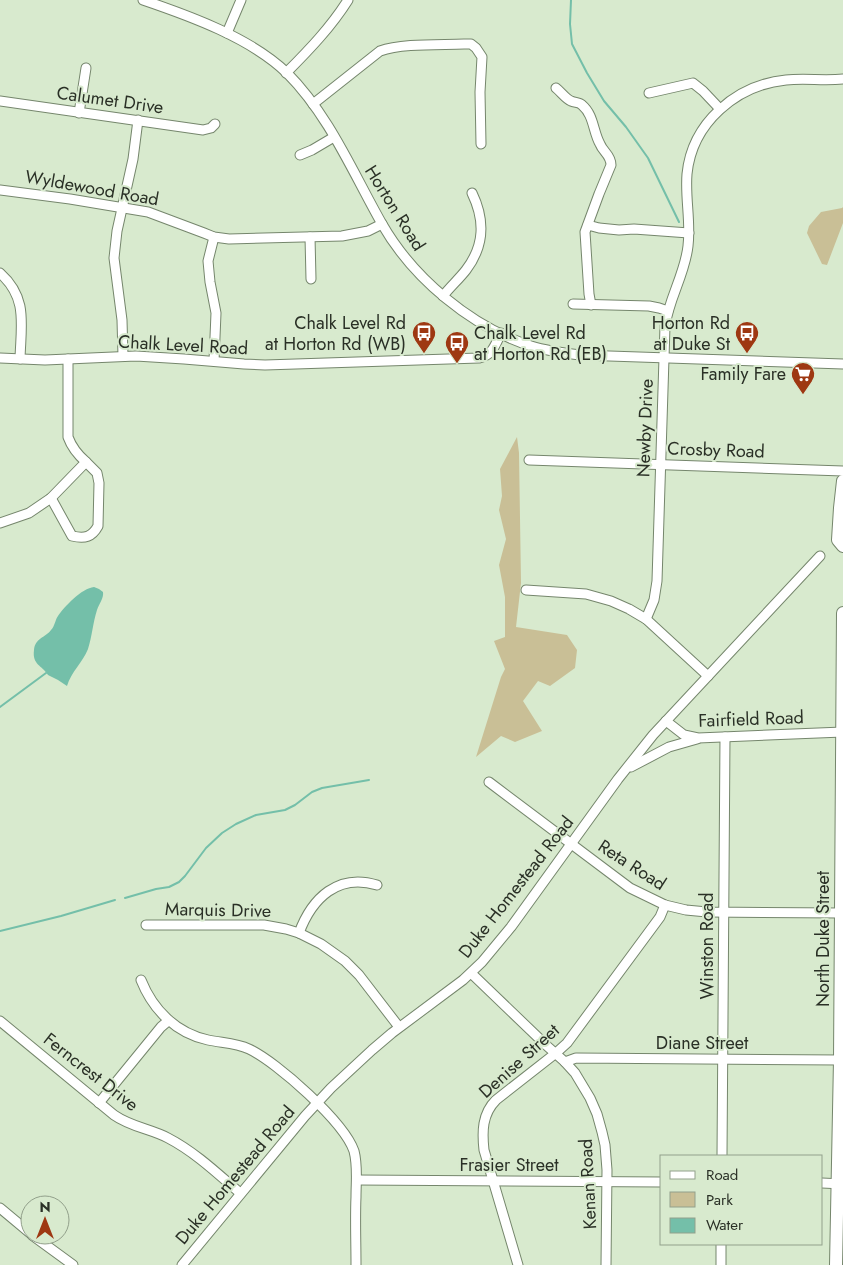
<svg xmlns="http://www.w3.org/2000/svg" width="843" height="1265" font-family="Jost,sans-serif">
	<rect width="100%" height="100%" fill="#d8eace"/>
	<!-- green -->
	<g fill="#c9bf96">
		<path d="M843 207V223L827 265 822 264 807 233 809 226 821 212 842 208Z"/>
		<path d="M517 437 519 453 521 583 516 627 567 635 577 650 575 668 550 686 538 681 523 701 542 731 515 742 501 736 476 757 501 677 505 669 494 641 505 637V597L499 565 506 539 499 510 502 496 500 469Z"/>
	</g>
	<!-- water -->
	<path fill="#74bfa9" d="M94 587 99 589 103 592C104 598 99 604 97 610 93 622 92 637 88 649 83 662 71 672 67 686L58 680 48 675C42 665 32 665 34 650 35 638 45 638 51 630 55 626 55 620 58 616 64 607 82 588 94 587Z"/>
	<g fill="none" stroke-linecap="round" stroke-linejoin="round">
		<!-- stream -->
		<g stroke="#74bfa9" stroke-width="2">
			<path d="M571 0 570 24 572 44 587 73 604 101 626 127 648 158 679 222"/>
			<path d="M0 707 46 673"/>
			<path d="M125 898 156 889 169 887 179 882 185 876 206 848 222 833 236 824 256 815 285 810 295 805 312 792 322 788 369 780"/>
			<path d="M0 931 61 916 115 900"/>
		</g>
		<!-- minor casing -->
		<g stroke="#75866c" stroke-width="11">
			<g id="minor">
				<path d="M143 0C190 16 251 38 287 73 329 115 353 173 382 224 413 278 471 327 531 346 547 351 563 353 580 355L843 364"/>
				<path d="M227 33 241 0"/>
				<path d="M286 73C309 50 331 27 348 0"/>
				<path d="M556 88C561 92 566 99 571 101 575 103 579 102 582 105 594 115 593 132 600 144 603 152 611 155 611 165L599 194 585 232 589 294 591 305"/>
				<path d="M649 93 693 83 703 91 720 109"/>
				<path d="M0 101 203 130 211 128 215 124"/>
				<path d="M313 104 380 51C402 43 440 45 464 44H471L476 48 482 57 480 92 481 144"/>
				<path d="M79 113 86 68"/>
				<path d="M300 155 312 150 334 137"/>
				<path d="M0 190 70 199 148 212 204 233 214 237 229 239 342 236 368 231 382 224"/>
				<path d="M588 225 599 228 619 230 634 229 689 233"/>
				<path d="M214 237 208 261 210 282 216 313 214 361"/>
				<path d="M310 237 311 279"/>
				<path d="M0 273C28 298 21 324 20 359"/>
				<path d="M443 296C450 287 459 279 466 270 485 245 485 220 472 193"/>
				<path d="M573 304 649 306 659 308 668 311"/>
				<path d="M123 356 122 320 114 258 117 231 133 159 138 120"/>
				<path d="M0 358 45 360 136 356 184 359 244 364 265 365 479 358C493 355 495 345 501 333"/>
				<path d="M529 460 843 471"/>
				<path d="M51 498 72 536C85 539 92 537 98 526L99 483 97 473 86 462"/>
				<path d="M0 523 29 513 51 498 86 462C78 455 72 448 68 437V359"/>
				<path d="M526 590 586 594 611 601 629 609 646 619 708 676"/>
				<path d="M646 619 654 600 657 581 665 326C669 298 685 274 688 246 691 222 685 198 687 174 692 123 736 85 786 80 805 78 824 81 843 79"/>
				<path d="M666 721 684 735 698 738 843 732"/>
				<path d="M631 767 669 747 697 739"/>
				<path d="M489 782 630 888 665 905 686 910 707 912 841 913"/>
				<path d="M146 925H264L286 929 299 933 321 944 345 961 359 975 399 1027"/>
				<path d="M299 933C312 898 338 873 377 885"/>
				<path d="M471 973 547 1046 565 1062 575 1073 590 1098 597 1114 602 1132 605 1145 607 1170 606 1265"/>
				<path d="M141 980C153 1010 176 1033 208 1040 222 1043 236 1043 249 1049 277 1062 344 1122 354 1151 358 1166 356 1181 356 1197 355 1219 356 1242 356 1265"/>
				<path d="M0 1021 114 1115C131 1127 151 1129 168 1138 195 1152 218 1174 240 1193"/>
				<path d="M565 1062 576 1058 840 1060"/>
				<path d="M99 1103 161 1027 168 1021"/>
				<path d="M722 1156 725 737"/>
				<path d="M357 1180 662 1182"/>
				<path d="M822 1183 843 1184"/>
				<path d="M0 1208 30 1233"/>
				<path d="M32 1235 73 1265"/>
				<path d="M182 1265 305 1116 331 1088 372 1050 392 1033 463 980 482 962 511 927 618 779 653 735 820 556"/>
				<path d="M518 1265 484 1150C482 1132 482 1114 496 1100L556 1053 567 1043 660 917 665 905"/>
				<path d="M721 1265V1244"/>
			</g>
		</g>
		<!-- highway casing -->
		<g stroke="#75866c" stroke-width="14">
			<g id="highway">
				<path d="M843 481 840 508 838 540 843 546"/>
				<path d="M836 1265 840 1060 843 613"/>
			</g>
		</g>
		<!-- minor -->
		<use href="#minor" stroke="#fff" stroke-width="9"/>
		<!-- highway -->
		<use href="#highway" stroke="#fff" stroke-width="12"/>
	</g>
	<!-- icons -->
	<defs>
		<g id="bus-pin" transform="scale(1.25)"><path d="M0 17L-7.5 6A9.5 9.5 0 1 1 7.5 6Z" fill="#9e3812" stroke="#d8eace"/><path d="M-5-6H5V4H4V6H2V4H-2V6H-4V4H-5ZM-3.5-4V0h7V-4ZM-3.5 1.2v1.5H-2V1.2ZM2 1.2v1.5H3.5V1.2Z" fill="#fff"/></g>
		<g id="supermarket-pin" transform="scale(1.25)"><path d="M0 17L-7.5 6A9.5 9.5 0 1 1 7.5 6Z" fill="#9e3812" stroke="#d8eace"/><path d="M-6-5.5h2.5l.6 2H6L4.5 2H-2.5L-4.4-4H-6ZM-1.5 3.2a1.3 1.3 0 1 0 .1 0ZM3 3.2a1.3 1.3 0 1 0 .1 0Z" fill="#fff"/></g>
	</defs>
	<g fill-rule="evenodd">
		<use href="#bus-pin" x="424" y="333"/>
		<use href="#bus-pin" x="747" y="333"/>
		<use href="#bus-pin" x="457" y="343"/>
		<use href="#supermarket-pin" x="803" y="374"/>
	</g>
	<g text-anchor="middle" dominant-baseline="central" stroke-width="4" stroke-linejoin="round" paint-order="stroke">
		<!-- street labels -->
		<g font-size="18" fill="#2a3026" stroke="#d8eace">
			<text transform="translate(110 100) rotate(8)">Calumet Drive</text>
			<text transform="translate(92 188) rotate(10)">Wyldewood Road</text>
			<text transform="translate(395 208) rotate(58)">Horton Road</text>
			<text transform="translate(183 345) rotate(3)">Chalk Level Road</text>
			<text transform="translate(645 428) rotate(-88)">Newby Drive</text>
			<text transform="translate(716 450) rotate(2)">Crosby Road</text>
			<text transform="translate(751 719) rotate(-2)">Fairfield Road</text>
			<text transform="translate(632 865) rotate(33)">Reta Road</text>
			<text transform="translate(516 887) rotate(-52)">Duke Homestead Road</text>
			<text transform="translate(218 910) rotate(1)">Marquis Drive</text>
			<text transform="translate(823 939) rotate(-90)">North Duke Street</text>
			<text transform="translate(707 946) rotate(-90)">Winston Road</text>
			<text x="702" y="1043">Diane Street</text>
			<text transform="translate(519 1061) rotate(-42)">Denise Street</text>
			<text transform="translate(91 1072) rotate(38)">Ferncrest Drive</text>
			<text x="509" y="1165">Frasier Street</text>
			<text transform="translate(235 1175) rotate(-50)">Duke Homestead Road</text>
			<text transform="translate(588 1184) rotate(-93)">Kenan Road</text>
		</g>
		<!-- poi labels -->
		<g font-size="18" fill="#2a3026" stroke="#d8eace" text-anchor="end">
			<text x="406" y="323">Chalk Level Rd<tspan x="406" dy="21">at Horton Rd (WB)</tspan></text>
			<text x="730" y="323">Horton Rd<tspan x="730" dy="21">at Duke St</tspan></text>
			<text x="474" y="333" text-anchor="start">Chalk Level Rd<tspan x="474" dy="21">at Horton Rd (EB)</tspan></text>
			<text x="786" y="374">Family Fare</text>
		</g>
	</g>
	<!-- legend -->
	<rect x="660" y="1155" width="162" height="90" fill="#d8eace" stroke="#92a08b"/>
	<rect x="670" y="1171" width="25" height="8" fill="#ffffff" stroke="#92a08b"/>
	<text x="706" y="1180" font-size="15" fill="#2a3026">Road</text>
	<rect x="670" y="1192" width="25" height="15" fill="#c9bf96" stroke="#92a08b"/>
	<text x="706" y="1205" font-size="15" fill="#2a3026">Park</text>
	<rect x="670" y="1218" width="25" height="15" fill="#74bfa9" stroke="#92a08b"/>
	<text x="706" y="1230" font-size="15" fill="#2a3026">Water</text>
	<!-- north arrow -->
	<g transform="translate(45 1220)"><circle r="24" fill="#d8eace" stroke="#92a08b"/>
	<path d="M0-4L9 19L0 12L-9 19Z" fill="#9e3812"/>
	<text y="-8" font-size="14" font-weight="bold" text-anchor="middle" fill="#2a3026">N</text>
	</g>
</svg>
